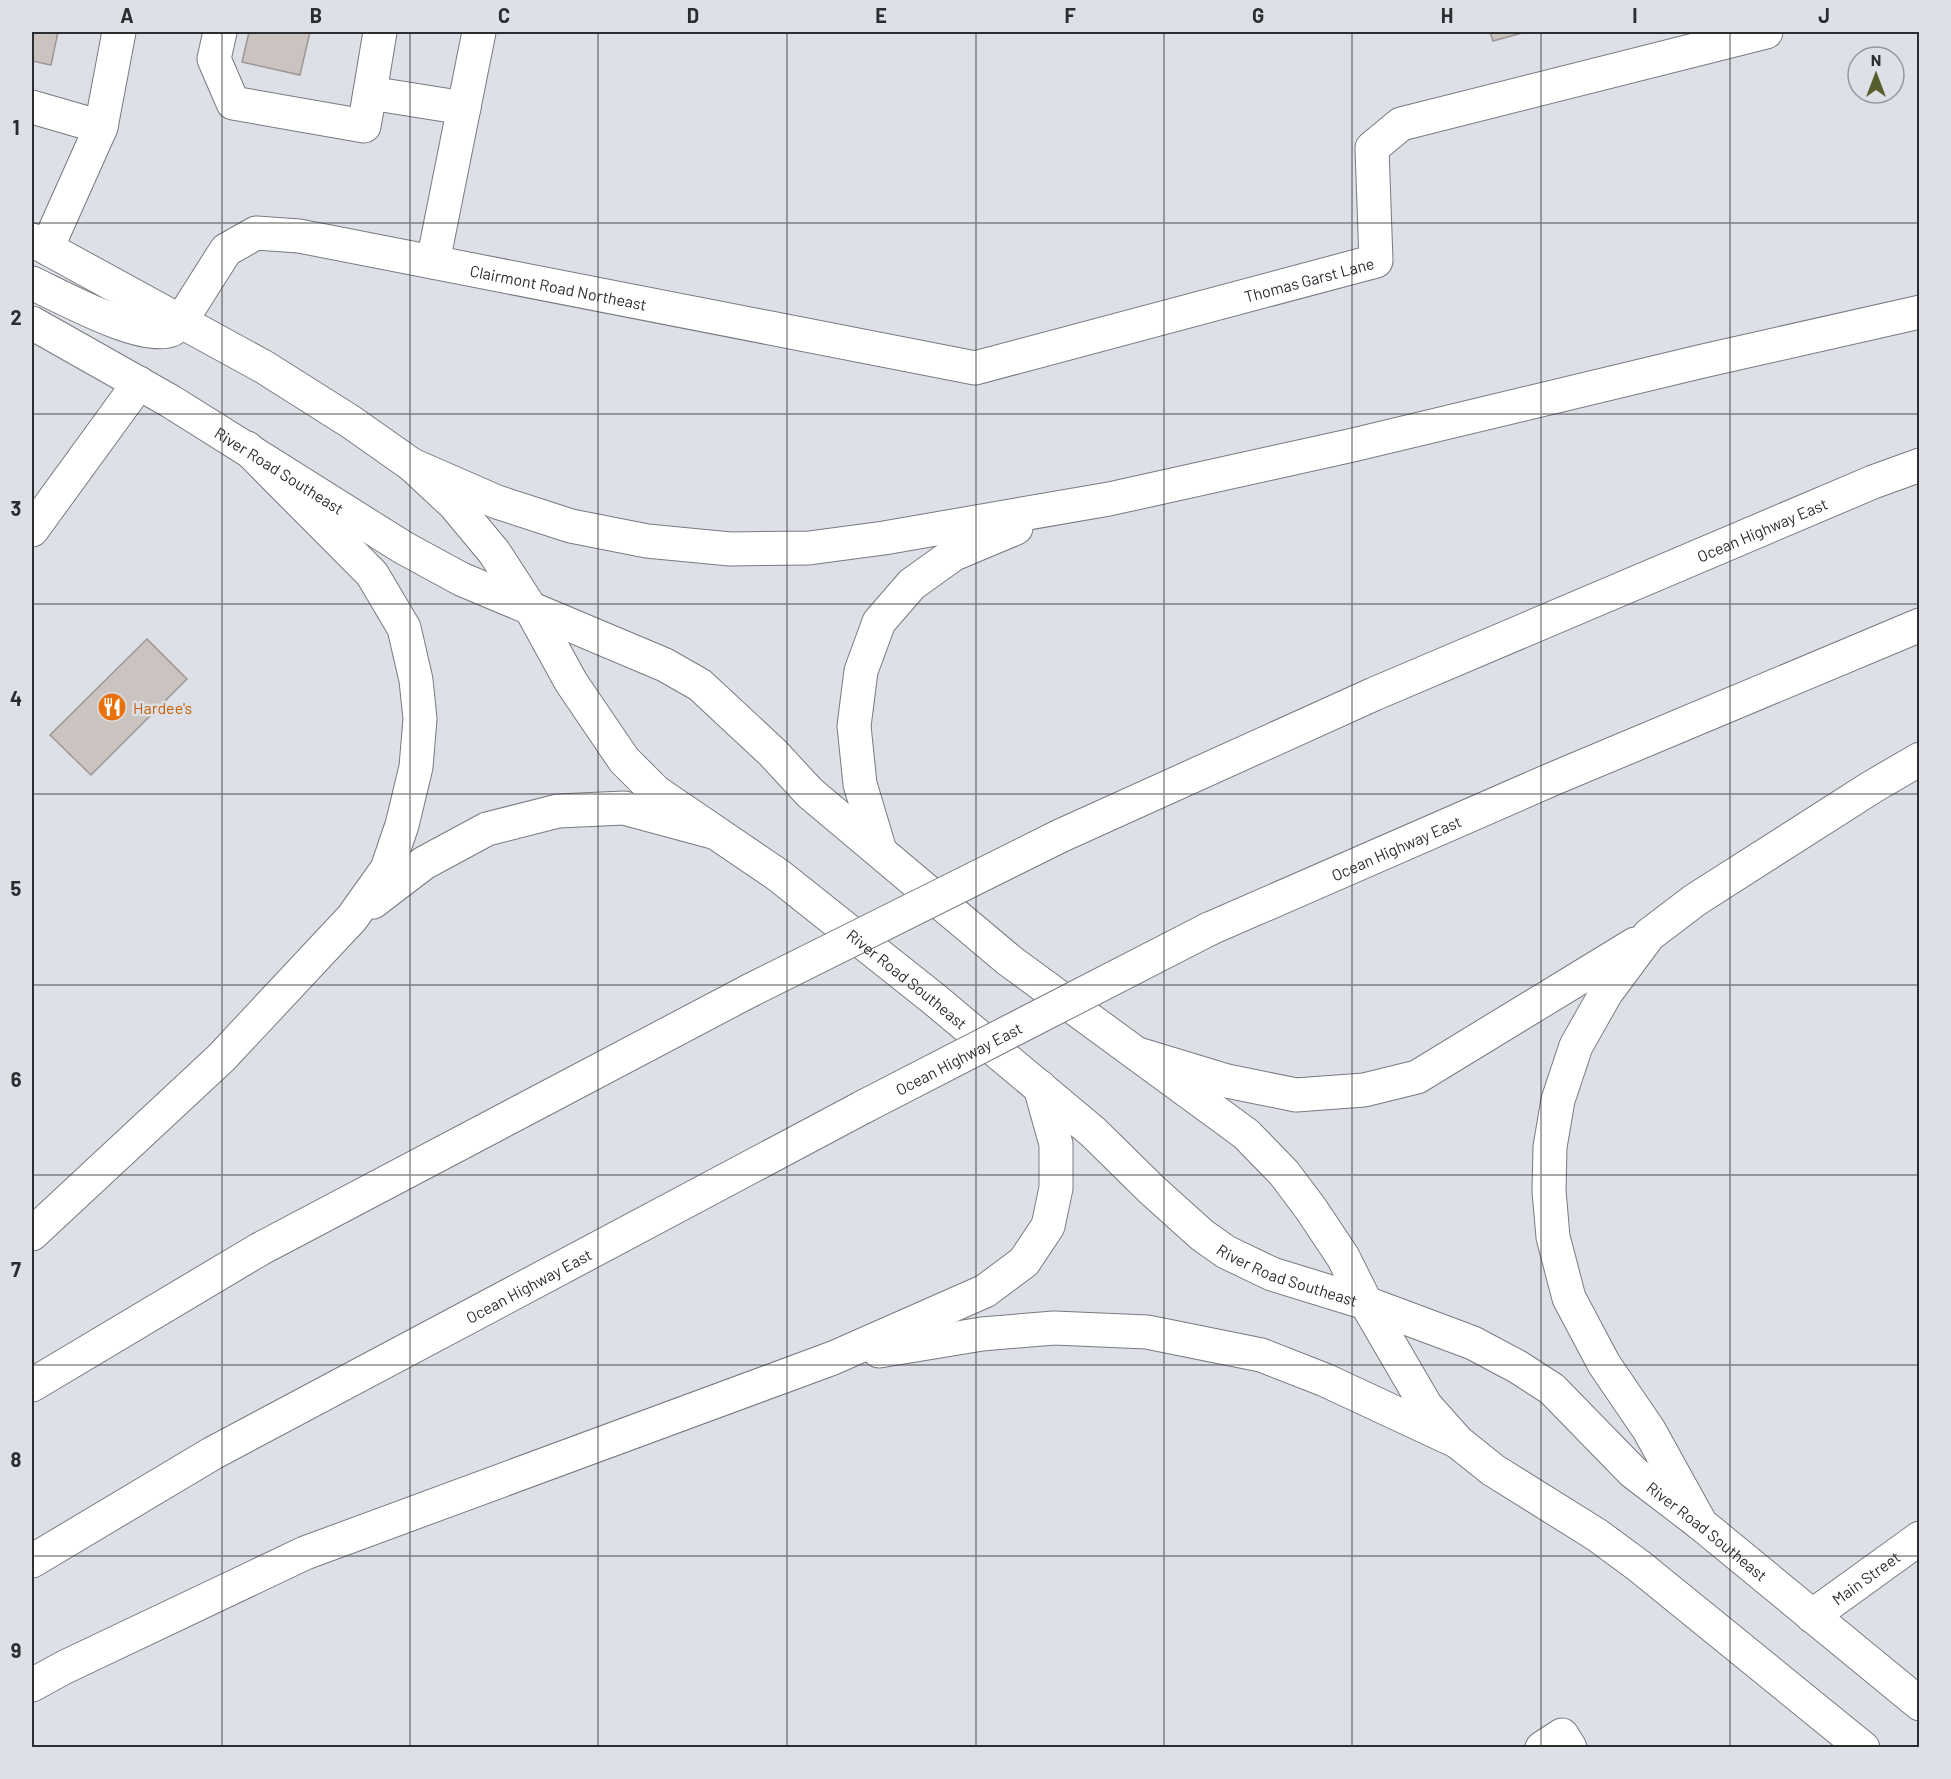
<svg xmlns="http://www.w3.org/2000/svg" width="1951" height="1779" font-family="Barlow,sans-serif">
	<rect width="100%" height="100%" fill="#dde0e7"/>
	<!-- building -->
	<g fill="#cac3c0" stroke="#9e9795" stroke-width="1.5">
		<path d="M32 32H58L51 65 32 61Z"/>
		<path d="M249 32H310L300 75 242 62Z"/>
		<path d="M1490 32H1526L1493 41Z"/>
		<path d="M147 639 187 679 91 775 50 735Z"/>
	</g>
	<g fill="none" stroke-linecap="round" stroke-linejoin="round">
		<!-- minor casing -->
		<g stroke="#787a80" stroke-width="35">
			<g id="minor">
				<path d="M220 32 214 59 233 103 364 126 370 93 464 108"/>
				<path d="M369 98 380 32"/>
				<path d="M32 107 101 127"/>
				<path d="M47 248 101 127 119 32"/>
				<path d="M433 262 479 32"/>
				<path id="s1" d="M181 321 226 250 256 233 299 236 975 368 1376 261 1372 148 1401 124 1766 32"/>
				<path d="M32 530 139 383"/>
				<path id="s2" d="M1812 1616 1920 1538"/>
				<path d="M1542 1748 1562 1735 1570 1748"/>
			</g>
		</g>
		<!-- major casing -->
		<g stroke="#787a80" stroke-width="35">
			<g id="major">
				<path id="s3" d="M32 240 264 367 351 422 412 465 454 504 494 552 531 609 571 682 624 760 656 792 778 875 934 999 1093 1132 1152 1190 1202 1235 1226 1252 1272 1274 1366 1303 1473 1343 1518 1367 1552 1389 1633 1472 1701 1524 1920 1704"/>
				<path d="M32 283C60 296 143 342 171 330 175 329 178 324 181 321"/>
				<path id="s4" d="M32 323 170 401 404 548 461 579 665 665 700 685 773 753 810 793 1010 961 1246 1134 1284 1173 1311 1209 1343 1257 1366 1303 1426 1406 1458 1442 1493 1470 1597 1535 1639 1566 1863 1748"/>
			</g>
		</g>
		<!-- highway casing -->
		<g stroke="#787a80" stroke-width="35">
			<g id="highway">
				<path d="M412 465 497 502 571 526 647 541 730 549 809 548 884 538 1109 499 1353 445 1703 361 1920 312"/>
				<path id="s5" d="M1060 836 1374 694 1873 482 1920 465"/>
				<path d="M880 851 860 784 854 726 861 671 879 622 912 584 954 554 1016 528"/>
				<path d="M373 902 424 863 487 829 558 811 624 808 713 832"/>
				<path id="s6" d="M1209 929 1555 778 1920 625"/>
				<path d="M1138 1054 1227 1081 1296 1095 1364 1090 1417 1077 1635 944"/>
				<path d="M32 1234 221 1058 352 918 387 869 402 825 416 767 420 719 416 680 404 628 372 574 247 448"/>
				<path d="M879 1351 982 1334 1054 1328 1147 1332 1261 1355 1325 1380 1458 1442"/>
				<path d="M32 1385 260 1249 749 991"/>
				<path d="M1701 1524 1649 1430 1604 1364 1569 1298 1553 1237 1549 1191 1550 1147 1558 1100 1576 1046 1606 993 1649 935 1695 900 1872 787 1920 759"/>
				<path id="s7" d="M32 1561 213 1453 865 1106"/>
				<path d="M32 1685 65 1667 305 1553 833 1358 985 1291 1024 1262 1048 1226 1056 1188V1144L1040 1087"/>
			</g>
		</g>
		<!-- minor -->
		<use href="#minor" stroke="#fff" stroke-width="33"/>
		<!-- major -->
		<use href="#major" stroke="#fff" stroke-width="33"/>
		<!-- highway -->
		<use href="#highway" stroke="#fff" stroke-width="33"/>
		<!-- highway-bridge casing -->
		<g stroke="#787a80" stroke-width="35" stroke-linecap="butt">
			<g id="highway-bridge">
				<path d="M749 991 1060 836"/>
				<path id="s8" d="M865 1106 1209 929"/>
			</g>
		</g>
		<!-- highway-bridge -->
		<use href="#highway-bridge" stroke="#fff" stroke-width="33"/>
	</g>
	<!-- grid -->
	<path fill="none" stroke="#2c2d30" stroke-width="1.5" stroke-opacity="0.55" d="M222 32V1748M410 32V1748M598 32V1748M787 32V1748M976 32V1748M1164 32V1748M1352 32V1748M1541 32V1748M1730 32V1748M32 223H1920M32 414H1920M32 604H1920M32 794H1920M32 985H1920M32 1175H1920M32 1365H1920M32 1556H1920"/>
	<!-- icons -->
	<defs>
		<g id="restaurant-disc" transform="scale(1.5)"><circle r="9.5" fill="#e8710a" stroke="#dde0e7"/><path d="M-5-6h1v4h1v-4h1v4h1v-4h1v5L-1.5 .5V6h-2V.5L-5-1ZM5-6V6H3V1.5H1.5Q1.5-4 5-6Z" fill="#fff"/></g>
	</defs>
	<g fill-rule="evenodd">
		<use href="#restaurant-disc" x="112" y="707"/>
	</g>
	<g text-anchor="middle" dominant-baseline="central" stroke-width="5" stroke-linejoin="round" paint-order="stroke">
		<!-- street labels -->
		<g font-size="16" fill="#2c2d30" stroke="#dde0e7">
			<text stroke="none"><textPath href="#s1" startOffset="1196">Thomas Garst Lane</textPath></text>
			<text stroke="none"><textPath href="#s1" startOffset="426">Clairmont Road Northeast</textPath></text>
			<text stroke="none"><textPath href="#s4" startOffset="288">River Road Southeast</textPath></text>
			<text stroke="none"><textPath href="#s5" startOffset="766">Ocean Highway East</textPath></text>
			<text stroke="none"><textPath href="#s6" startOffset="204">Ocean Highway East</textPath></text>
			<text stroke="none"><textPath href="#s3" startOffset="1166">River Road Southeast</textPath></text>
			<text stroke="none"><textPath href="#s8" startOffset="105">Ocean Highway East</textPath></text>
			<text stroke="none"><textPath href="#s3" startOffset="1652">River Road Southeast</textPath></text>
			<text stroke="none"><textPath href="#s7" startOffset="568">Ocean Highway East</textPath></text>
			<text stroke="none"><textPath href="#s3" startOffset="2152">River Road Southeast</textPath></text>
			<text stroke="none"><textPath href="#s2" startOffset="66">Main Street</textPath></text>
		</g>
		<!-- food labels -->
		<g font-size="16" fill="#c56008" stroke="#dde0e7" text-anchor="start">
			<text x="133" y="707">Hardee's</text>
		</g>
	</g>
	<!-- border -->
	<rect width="1951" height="1779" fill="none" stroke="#dde0e7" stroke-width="66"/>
	<!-- north arrow -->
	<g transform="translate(1876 75)"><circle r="28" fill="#dde0e7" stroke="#96989e" stroke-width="1.5"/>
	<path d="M0-4.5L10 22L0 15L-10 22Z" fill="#575d2b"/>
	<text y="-9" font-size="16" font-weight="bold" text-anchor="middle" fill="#2c2d30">N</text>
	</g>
	<rect x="33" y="33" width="1885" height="1713" fill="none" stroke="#2c2d30" stroke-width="2"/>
	<g font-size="20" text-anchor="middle" font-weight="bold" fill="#2c2d30">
		<text x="127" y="23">A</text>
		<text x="316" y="23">B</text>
		<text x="504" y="23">C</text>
		<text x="693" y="23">D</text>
		<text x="881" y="23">E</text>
		<text x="1070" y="23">F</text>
		<text x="1258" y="23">G</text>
		<text x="1447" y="23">H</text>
		<text x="1635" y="23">I</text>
		<text x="1824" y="23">J</text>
		<text x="16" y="135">1</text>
		<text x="16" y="325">2</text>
		<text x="16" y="516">3</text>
		<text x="16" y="706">4</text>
		<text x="16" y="896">5</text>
		<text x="16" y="1087">6</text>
		<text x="16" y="1277">7</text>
		<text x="16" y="1467">8</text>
		<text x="16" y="1658">9</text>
	</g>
</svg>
